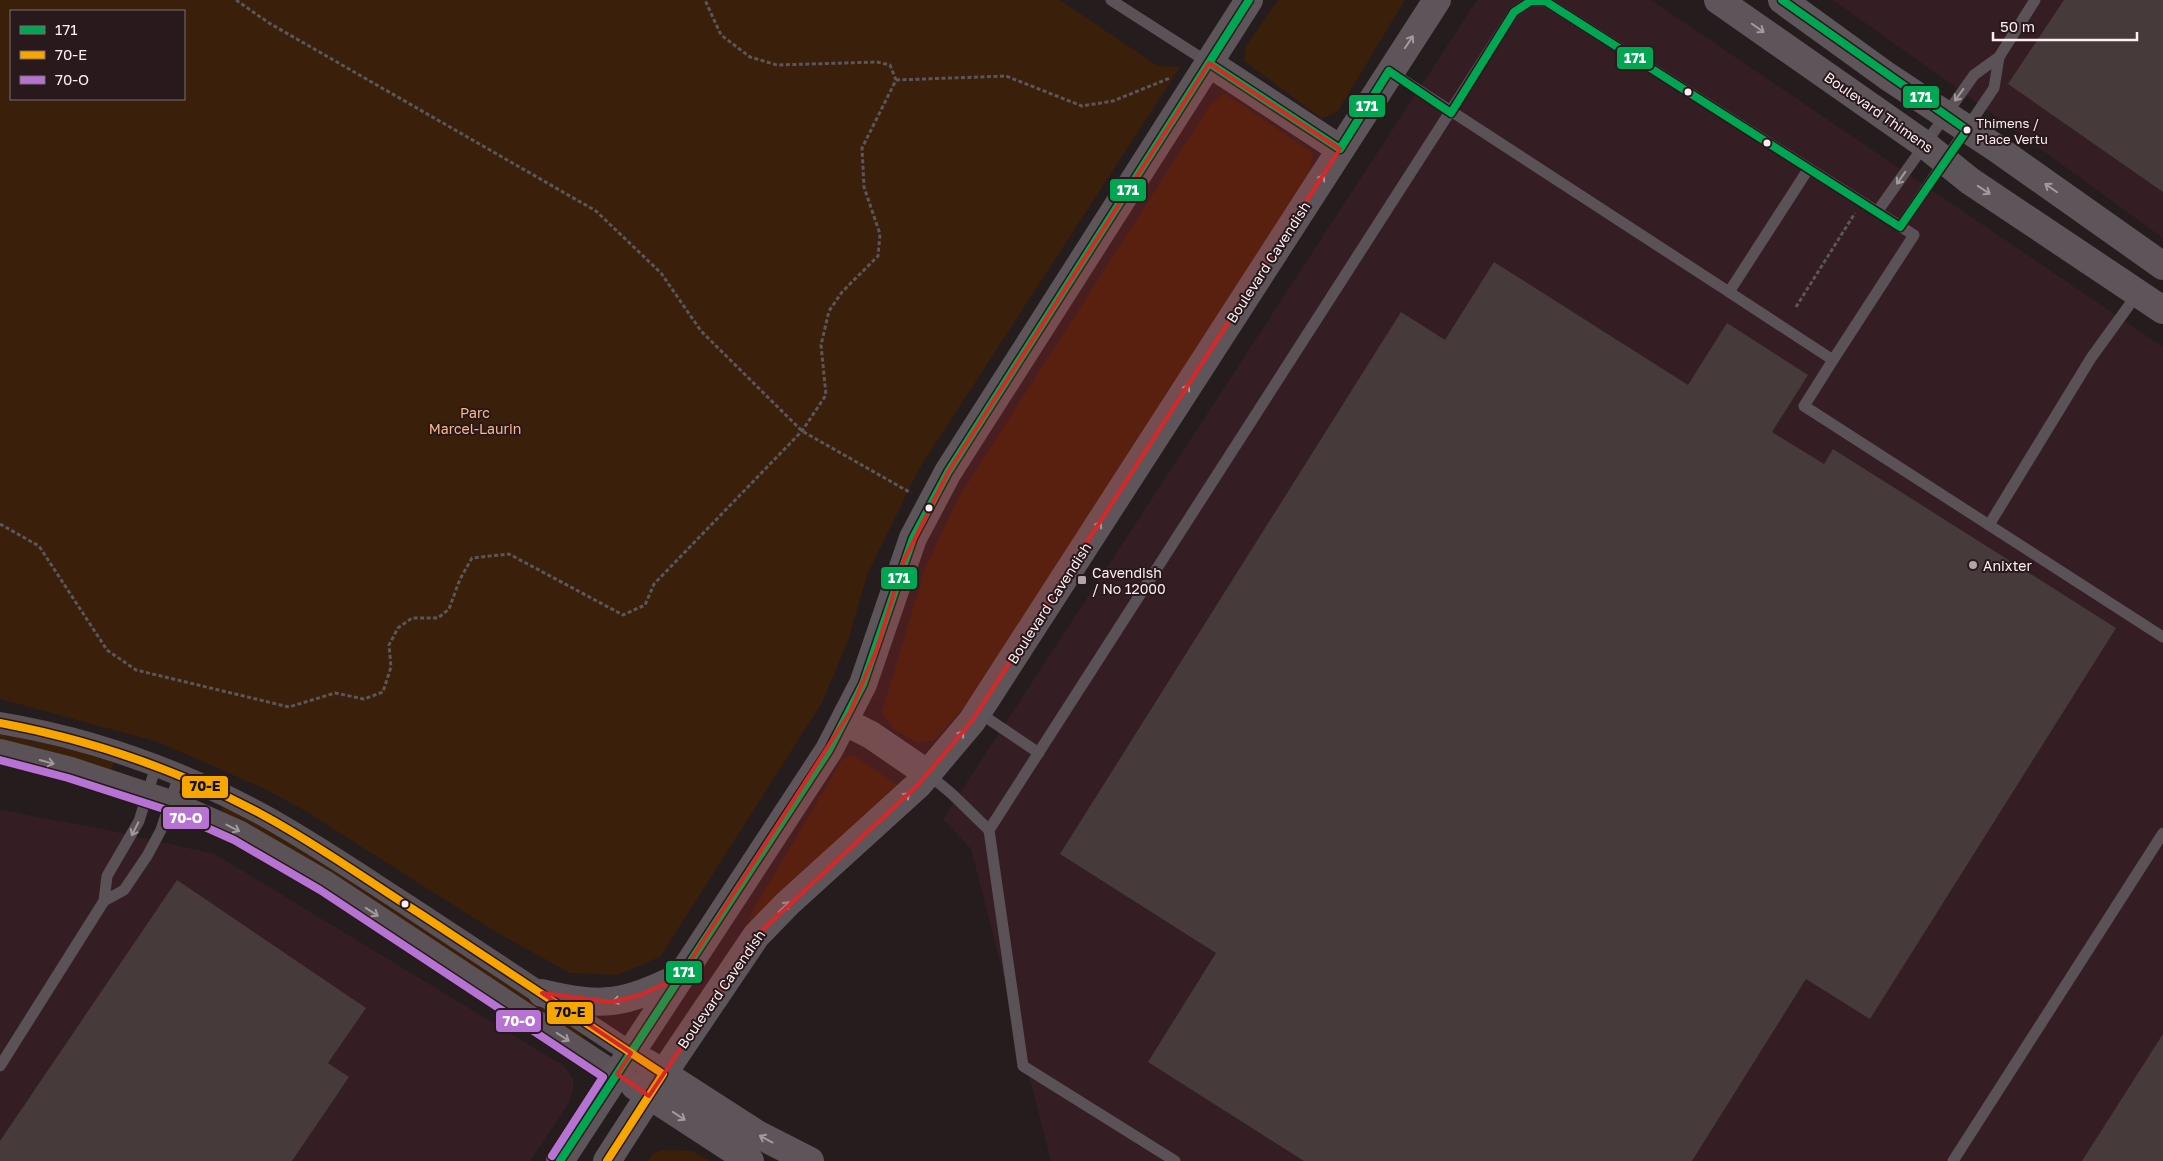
<svg xmlns="http://www.w3.org/2000/svg" width="2163" height="1161" font-family="'Golos Text',sans-serif">
	<rect width="100%" height="100%" fill="#251c1e"/>
	<!-- built -->
	<g fill="#341e23">
		<path d="M1477 0H1651L2163 347V1161H1051L971 849 943 819Z"/>
		<path d="M1833 0H2163V238L1943 78Z"/>
		<path d="M0 810 102 829 215 854 564 1066 573 1079V1090L569 1103 530 1161H0Z"/>
	</g>
	<!-- green -->
	<g fill="#3a1f0a" fill-rule="evenodd">
		<path d="M0 0H1060L1158 66 1180 67 919 469 867 575 848 641 822 703 660 957 617 975 570 973 496 932 302 809 263 788 158 742 0 699ZM11 11H184V99H11Z"/>
		<path d="M1278 0H1405L1338 111 1322 119 1244 61 1246 46Z"/>
		<path d="M1224 93 1313 153 1309 177 977 692 935 740 917 743 894 729 882 712 925 569 959 497 1210 105Z"/>
		<path d="M0 731 115 760 110 774 0 744Z"/>
		<path d="M853 755 897 785 750 921 748 919 843 758Z"/>
		<path d="M224 803 241 811 587 1031 580 1042 219 814Z"/>
		<path d="M663 1150 692 1151 711 1161H648L653 1153Z"/>
	</g>
	<!-- building -->
	<g fill="#473a3a">
		<path d="M2064 0H2163V192L2008 84Z"/>
		<path d="M1494 262 1688 385 1727 323 1808 375 1772 432 1824 464 1833 449 2116 628 1870 1019 1806 979 1692 1161H1304L1148 1062 1216 953 1060 854 1401 312 1445 340Z"/>
		<path d="M177 880 366 1008 328 1063 349 1077 292 1161H0V1141Z"/>
		<path d="M2163 1034V1161H2082Z"/>
	</g>
	<g fill="none" stroke-linecap="round" stroke-linejoin="round">
		<!-- path -->
		<g stroke="#5b5659" stroke-width="3" stroke-dasharray="4 2.5" stroke-linecap="butt">
			<path d="M236 0 269 23 596 211 661 273 701 331 802 431 911 493"/>
			<path d="M896 80 1006 76 1082 106 1113 101 1170 78"/>
			<path d="M1796 307 1855 213"/>
			<path d="M0 524 39 546 107 650 136 670 289 707 335 693 364 699 383 692 391 667 389 645 398 628 412 618H438L449 609 460 579 472 558 509 554 623 615 645 605 654 584 802 431 826 395 821 345 829 311 842 292 878 256 880 234 864 187 862 148 896 80 890 65 877 62 777 65 750 57 721 35 705 0"/>
		</g>
		<!-- lane -->
		<g stroke="#5a5257" stroke-width="11">
			<path d="M1111 0 1209 63"/>
			<path d="M1391 72 1729 292"/>
			<path d="M1877 212 1974 75 1999 57 2035 0"/>
			<path d="M1900 227 1994 88 1999 57"/>
			<path d="M1833 360 1804 406 2163 637"/>
			<path d="M1989 525 2091 358 2138 293"/>
			<path d="M978 712 1039 753"/>
			<path d="M156 766 139 821 107 876 104 901 124 890 147 856 161 830 179 775"/>
			<path d="M928 774 952 794 989 830"/>
			<path d="M0 1066 104 901"/>
			<path d="M1175 1161 1023 1066 989 830 1514 12 1531 1H1545L1914 235 1833 360 1729 292 1809 168"/>
			<path d="M1953 1161 2163 833"/>
		</g>
		<!-- street -->
		<g stroke="#5a5257" stroke-width="22">
			<path d="M0 723C91 738 182 771 263 815 312 842 359 874 407 905 482 954 556 1004 631 1053"/>
			<path d="M0 750 71 768 171 801 239 831 325 881 617 1074"/>
		</g>
		<!-- secondary -->
		<g stroke="#5d555a" stroke-width="28">
			<path d="M1718 0 1924 144 1970 181 2163 310"/>
			<path d="M1782 0 1887 76 1996 148 2163 266"/>
			<path d="M1209 63 1340 149"/>
			<path d="M845 722 871 735 928 774"/>
			<path d="M542 993C605 1008 623 1004 680 977"/>
			<path d="M647 1063 757 1134 810 1161"/>
			<path d="M635 1086 750 1161"/>
			<path d="M560 1161 829 750 863 684 913 538 948 472 1249 0"/>
			<path d="M607 1161 663 1074 756 936 787 904 918 785 972 721 1437 0"/>
		</g>
		<!-- bus-1 casing -->
		<g stroke="#29181c" stroke-width="11">
			<g id="bus-1">
				<path d="M1209 63 1340 149 1389 71 1451 113 1514 12 1531 1H1545L1900 227 1967 130 1782 0"/>
				<path d="M560 1161 829 750 863 684 913 538 948 472 1249 0"/>
			</g>
		</g>
		<!-- bus-2 casing -->
		<g stroke="#29181c" stroke-width="11">
			<path id="bus-2" d="M0 723C91 740 179 770 261 814 317 844 368 881 422 915 502 968 583 1021 663 1074L607 1161"/>
		</g>
		<!-- bus-3 casing -->
		<g stroke="#29181c" stroke-width="11">
			<path id="bus-3" d="M0 760 68 778 167 810 234 840 320 890 603 1077 552 1156"/>
		</g>
		<!-- bus-1 -->
		<use href="#bus-1" stroke="#00a651" stroke-width="8"/>
		<!-- bus-2 -->
		<use href="#bus-2" stroke="#f7a600" stroke-width="8"/>
		<!-- bus-3 -->
		<use href="#bus-3" stroke="#b673d3" stroke-width="8"/>
	</g>
	<!-- one-way arrows -->
	<defs><path id="oneway-shaft" d="M-6 0H5M1.5-3L5.5 0L1.5 3" fill="none" stroke-width="1.6" stroke-linecap="round" stroke-linejoin="round" transform="scale(1.25)"/></defs>
	<g stroke="#a49a9e">
		<use href="#oneway-shaft" transform="translate(1758 28) rotate(35)"/>
		<use href="#oneway-shaft" transform="translate(1409 42) rotate(-56)"/>
		<use href="#oneway-shaft" transform="translate(1320 181) rotate(-57)"/>
		<use href="#oneway-shaft" transform="translate(2051 188) rotate(-145)"/>
		<use href="#oneway-shaft" transform="translate(1984 190) rotate(33)"/>
		<use href="#oneway-shaft" transform="translate(1185 391) rotate(-57)"/>
		<use href="#oneway-shaft" transform="translate(1097 528) rotate(-57)"/>
		<use href="#oneway-shaft" transform="translate(959 737) rotate(-52)"/>
		<use href="#oneway-shaft" transform="translate(904 798) rotate(-43)"/>
		<use href="#oneway-shaft" transform="translate(784 907) rotate(-43)"/>
		<use href="#oneway-shaft" transform="translate(620 1000) rotate(169)"/>
		<use href="#oneway-shaft" transform="translate(679 1116) rotate(34)"/>
		<use href="#oneway-shaft" transform="translate(766 1139) rotate(-152)"/>
	</g>
	<g stroke="#a2999c">
		<use href="#oneway-shaft" transform="translate(1959 95) rotate(126)"/>
		<use href="#oneway-shaft" transform="translate(1901 178) rotate(125)"/>
		<use href="#oneway-shaft" transform="translate(47 762) rotate(15)"/>
		<use href="#oneway-shaft" transform="translate(233 828) rotate(27)"/>
		<use href="#oneway-shaft" transform="translate(135 829) rotate(117)"/>
		<use href="#oneway-shaft" transform="translate(372 912) rotate(33)"/>
		<use href="#oneway-shaft" transform="translate(563 1037) rotate(33)"/>
	</g>
	<!-- marked area -->
	<path fill="#d62828" fill-opacity="0.2" stroke="#d62828" stroke-width="4" stroke-linejoin="round" d="M1209 63 1340 149 972 721 918 785 756 936 649 1096 617 1074 631 1053 542 993 612 1002 640 995 680 977 850 712 876 651 904 560 948 472Z"/>
	<!-- markers -->
	<g fill="#fbeff1" stroke="#29181c" stroke-width="2">
		<circle cx="1688" cy="92" r="4.5"/>
		<circle cx="1967" cy="130" r="4.5"/>
		<circle cx="1767" cy="143" r="4.5"/>
		<circle cx="929" cy="508" r="4.5"/>
		<circle cx="405" cy="904" r="4.5"/>
	</g>
	<g fill="#b0a5a7" stroke="#29181c" stroke-width="2">
		<circle cx="1973" cy="565" r="5"/>
		<rect x="1077" y="575" width="10" height="10" rx="2.5"/>
	</g>
	<g text-anchor="middle" dominant-baseline="central" stroke-width="4" stroke-linejoin="round" paint-order="stroke">
		<!-- bus labels -->
		<g font-size="13" fill="#fbeff1" stroke="#29181c" text-anchor="start">
			<text x="1976" y="123">Thimens /<tspan x="1976" dy="16">Place Vertu</tspan></text>
		</g>
		<!-- street labels -->
		<g font-size="14" fill="#fbeff1" stroke="#29181c">
			<text transform="translate(1879 112) rotate(35)">Boulevard Thimens</text>
			<text transform="translate(1268 262) rotate(-57)">Boulevard Cavendish</text>
			<text transform="translate(1049 603) rotate(-57)">Boulevard Cavendish</text>
			<text transform="translate(721 989) rotate(-55)">Boulevard Cavendish</text>
		</g>
		<!-- park labels -->
		<g font-size="14" fill="#fbb784" stroke="#29181c">
			<text x="475" y="412">Parc<tspan x="475" dy="16">Marcel-Laurin</tspan></text>
		</g>
		<!-- poi labels -->
		<g font-size="14" fill="#fbeff1" stroke="#29181c" text-anchor="start">
			<text x="1983" y="565">Anixter</text>
			<text x="1092" y="572">Cavendish<tspan x="1092" dy="16">/ No 12000</tspan></text>
		</g>
	</g>
	<g stroke="#29181c" stroke-width="2">
		<rect x="1616" y="46" width="38" height="24" rx="5" fill="#00a651"/>
		<rect x="1902" y="85" width="38" height="24" rx="5" fill="#00a651"/>
		<rect x="1348" y="94" width="38" height="24" rx="5" fill="#00a651"/>
		<rect x="1109" y="178" width="38" height="24" rx="5" fill="#00a651"/>
		<rect x="880" y="566" width="38" height="24" rx="5" fill="#00a651"/>
		<rect x="181" y="775" width="48" height="24" rx="5" fill="#f7a600"/>
		<rect x="162" y="806" width="48" height="24" rx="5" fill="#b673d3"/>
		<rect x="665" y="960" width="38" height="24" rx="5" fill="#00a651"/>
		<rect x="546" y="1001" width="48" height="24" rx="5" fill="#f7a600"/>
		<rect x="495" y="1009" width="47" height="24" rx="5" fill="#b673d3"/>
	</g>
	<g font-size="14" text-anchor="middle" font-weight="bold" fill="#fff">
		<text x="1635" y="63">171</text>
		<text x="1921" y="102">171</text>
		<text x="1367" y="111">171</text>
		<text x="1128" y="195">171</text>
		<text x="899" y="583">171</text>
		<text x="186" y="823">70-O</text>
		<text x="684" y="977">171</text>
		<text x="519" y="1026">70-O</text>
	</g>
	<g font-size="14" text-anchor="middle" font-weight="bold" fill="#111">
		<text x="205" y="791">70-E</text>
		<text x="570" y="1017">70-E</text>
	</g>
	<!-- legend -->
	<rect x="10" y="10" width="175" height="90" fill="#29181c" stroke="#7d6e71"/>
	<rect x="20" y="26" width="25" height="8" fill="#00a651" stroke="#7d6e71"/>
	<text x="55" y="35" font-size="15" fill="#fbeff1">171</text>
	<rect x="20" y="51" width="25" height="8" fill="#f7a600" stroke="#7d6e71"/>
	<text x="55" y="60" font-size="15" fill="#fbeff1">70-E</text>
	<rect x="20" y="76" width="25" height="8" fill="#b673d3" stroke="#7d6e71"/>
	<text x="55" y="85" font-size="15" fill="#fbeff1">70-O</text>
	<!-- scale -->
	<path d="M1993 32v8h144v-8" fill="none" stroke="#fbeff1" stroke-width="2.5"/>
	<text x="2000" y="32" font-size="15" fill="#fbeff1" stroke="#29181c" stroke-width="4" paint-order="stroke">50 m</text>
</svg>
